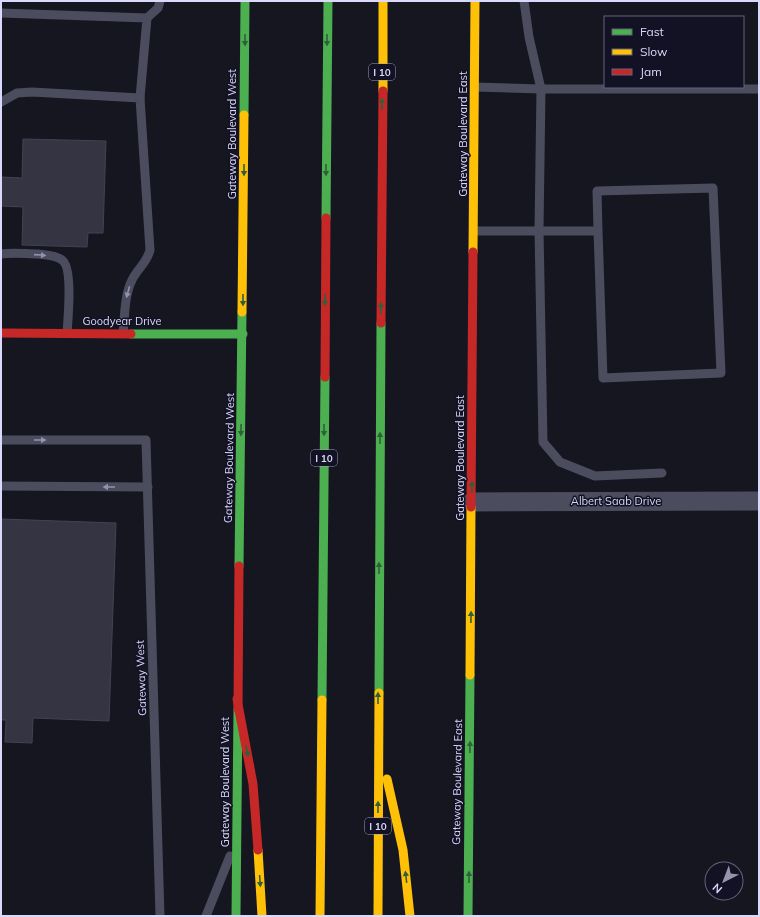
<svg xmlns="http://www.w3.org/2000/svg" width="760" height="917" font-family="Mulish,sans-serif">
	<rect width="100%" height="100%" fill="#161620"/>
	<!-- building -->
	<g fill="#353442" stroke="#434253">
		<path d="M23 139 106 141 103 233H88L87 247 22 245 23 207 1 206V177L22 178Z"/>
		<path d="M1 519 116 523 109 721 33 718 32 743 5 742 6 720H1Z"/>
	</g>
	<g fill="none" stroke-linecap="round" stroke-linejoin="round">
		<!-- lane -->
		<g stroke="#4c4c5f" stroke-width="9">
			<path d="M524 1 529 37 541 89 539 230 543 442 560 462 595 476 662 473"/>
			<path d="M1 13 147 18 140 98"/>
			<path d="M147 18 158 8 160 1"/>
			<path d="M475 87 541 89H759"/>
			<path d="M1 102 17 93 32 92 140 98 150 250C147 263 137 269 132 280 124 296 125 316 123 333"/>
			<path d="M474 231H598L597 191 713 188 721 373 603 378 598 231"/>
			<path d="M1 254C14 252 26 254 38 254 46 255 56 255 62 260 73 267 68 319 67 333"/>
			<path d="M1 440H146L160 916"/>
			<path d="M1 486 148 487"/>
			<path d="M206 916 230 856"/>
		</g>
		<!-- street -->
		<path stroke="#4c4c5f" stroke-width="19" d="M472 502 759 501"/>
		<!-- fast -->
		<g stroke="#4caf50" stroke-width="9">
			<path d="M244 115 245 1"/>
			<path d="M326 218 328 1"/>
			<path d="M131 334H243"/>
			<path d="M239 566 242 312"/>
			<path d="M379 693 381 323"/>
			<path d="M322 700 325 377"/>
			<path d="M236 916 238 709"/>
			<path d="M468 916 470 675"/>
		</g>
		<!-- slow -->
		<g stroke="#ffc107" stroke-width="9">
			<path d="M383 91V1"/>
			<path d="M473 252 475 1"/>
			<path d="M242 312 244 115"/>
			<path d="M470 675 471 507"/>
			<path d="M387 779 403 850 410 916"/>
			<path d="M258 850 262 916"/>
			<path d="M320 916 322 700"/>
			<path d="M378 916 379 693"/>
		</g>
		<!-- jam -->
		<g stroke="#c62828" stroke-width="9">
			<path d="M381 323 383 91"/>
			<path d="M1 333 131 334"/>
			<path d="M325 377 326 218"/>
			<path d="M471 507 473 252"/>
			<path d="M237 699 253 784 258 850"/>
			<path d="M238 709 239 566"/>
		</g>
	</g>
	<!-- one-way arrows -->
	<defs><path id="oneway-solid" d="M-6-.8H1V-3.2L6.5 0L1 3.2V.8H-6Z"/></defs>
	<g fill="#30603a">
		<use href="#oneway-solid" transform="translate(245 40) rotate(90)"/>
		<use href="#oneway-solid" transform="translate(327 40) rotate(90)"/>
		<use href="#oneway-solid" transform="translate(382 104) rotate(-90)"/>
		<use href="#oneway-solid" transform="translate(244 170) rotate(90)"/>
		<use href="#oneway-solid" transform="translate(326 170) rotate(90)"/>
		<use href="#oneway-solid" transform="translate(243 300) rotate(90)"/>
		<use href="#oneway-solid" transform="translate(325 300) rotate(90)"/>
		<use href="#oneway-solid" transform="translate(381 308) rotate(-90)"/>
		<use href="#oneway-solid" transform="translate(241 430) rotate(91)"/>
		<use href="#oneway-solid" transform="translate(324 430) rotate(90)"/>
		<use href="#oneway-solid" transform="translate(380 438) rotate(-90)"/>
		<use href="#oneway-solid" transform="translate(472 487) rotate(-90)"/>
		<use href="#oneway-solid" transform="translate(379 568) rotate(-90)"/>
		<use href="#oneway-solid" transform="translate(471 617) rotate(-89)"/>
		<use href="#oneway-solid" transform="translate(378 698) rotate(-90)"/>
		<use href="#oneway-solid" transform="translate(470 747) rotate(-89)"/>
		<use href="#oneway-solid" transform="translate(247 751) rotate(79)"/>
		<use href="#oneway-solid" transform="translate(378 807) rotate(-90)"/>
		<use href="#oneway-solid" transform="translate(406 877) rotate(-97)"/>
		<use href="#oneway-solid" transform="translate(469 877) rotate(-89)"/>
		<use href="#oneway-solid" transform="translate(260 881) rotate(86)"/>
	</g>
	<g fill="#9392ad">
		<use href="#oneway-solid" transform="translate(40 255) rotate(4)"/>
		<use href="#oneway-solid" transform="translate(128 292) rotate(106)"/>
		<use href="#oneway-solid" transform="translate(40 440)"/>
		<use href="#oneway-solid" transform="translate(109 487) rotate(-180)"/>
	</g>
	<g text-anchor="middle" dominant-baseline="central" stroke-width="3" stroke-linejoin="round" paint-order="stroke">
		<!-- shield labels -->
		<g fill="#131224" stroke="#9e9dba" stroke-width="1">
			<rect x="369" y="64" width="26" height="16" rx="3"/>
			<rect x="311" y="450" width="26" height="16" rx="3"/>
			<rect x="365" y="818" width="26" height="16" rx="3"/>
		</g>
		<g font-size="10" font-weight="bold" fill="#dad9fb">
			<text x="382" y="72">I 10</text>
			<text x="324" y="458">I 10</text>
			<text x="378" y="826">I 10</text>
		</g>
		<!-- street labels -->
		<g font-size="11" fill="#dad9fb" stroke="#131224">
			<text transform="translate(232 134) rotate(-90)">Gateway Boulevard West</text>
			<text transform="translate(463 134) rotate(-90)">Gateway Boulevard East</text>
			<text x="122" y="321">Goodyear Drive</text>
			<text transform="translate(229 458) rotate(-89)">Gateway Boulevard West</text>
			<text transform="translate(460 458) rotate(-90)">Gateway Boulevard East</text>
			<text x="616" y="501">Albert Saab Drive</text>
			<text transform="translate(141 678) rotate(-92)">Gateway West</text>
			<text transform="translate(225 782) rotate(-90)">Gateway Boulevard West</text>
			<text transform="translate(457 782) rotate(-89)">Gateway Boulevard East</text>
		</g>
	</g>
	<!-- border -->
	<rect width="760" height="917" fill="none" stroke="#dad9fb" stroke-width="4"/>
	<!-- legend -->
	<rect x="604" y="16" width="140" height="72" fill="#131224" stroke="#63627a"/>
	<rect x="612" y="29" width="20" height="6" fill="#4caf50" stroke="#63627a"/>
	<text x="640" y="36" font-size="12" fill="#dad9fb">Fast</text>
	<rect x="612" y="49" width="20" height="6" fill="#ffc107" stroke="#63627a"/>
	<text x="640" y="56" font-size="12" fill="#dad9fb">Slow</text>
	<rect x="612" y="69" width="20" height="6" fill="#c62828" stroke="#63627a"/>
	<text x="640" y="76" font-size="12" fill="#dad9fb">Jam</text>
	<!-- north arrow -->
	<g transform="translate(724 881) rotate(222)"><circle r="19" fill="#131224" stroke="#63627a"/>
	<path d="M0-3L7 15L0 10L-7 15Z" fill="#9595ae"/>
	<text y="-6" font-size="11" font-weight="bold" text-anchor="middle" fill="#dad9fb">N</text>
	</g>
</svg>
